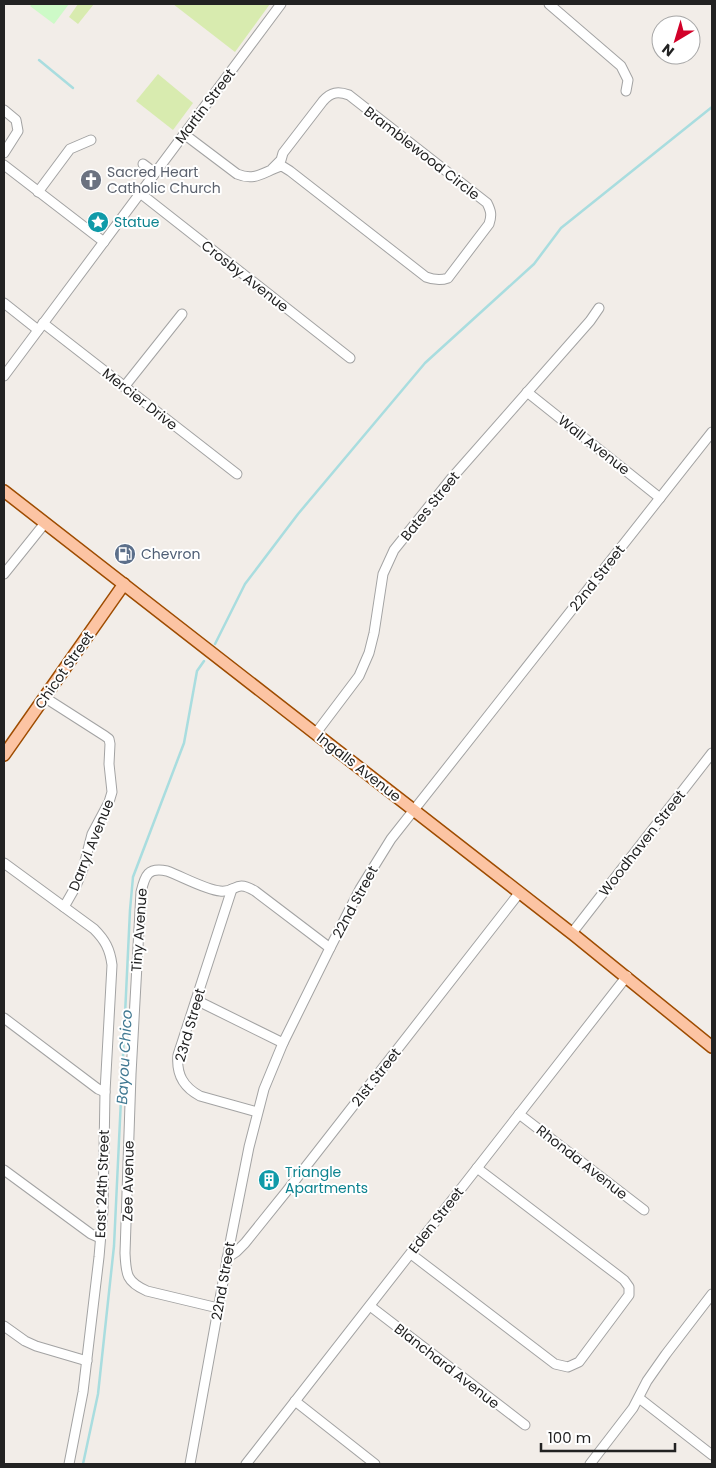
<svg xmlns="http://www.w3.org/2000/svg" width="716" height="1468" font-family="Poppins,sans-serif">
	<rect width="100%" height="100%" fill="#f2ede8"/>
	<!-- grass -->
	<g fill="#d8ebaf">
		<path d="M78 4H94L78 24 69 17Z"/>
		<path d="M173 4H270L235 52Z"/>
		<path d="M158 74 193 103 173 130 136 101Z"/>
	</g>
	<!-- park -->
	<path fill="#cdfac7" d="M32 4H69L54 24 30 6Z"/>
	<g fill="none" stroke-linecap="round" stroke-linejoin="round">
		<!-- stream -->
		<g stroke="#a9dddf" stroke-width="2.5">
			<path d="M39 60 73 88"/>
			<path d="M215 644 245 584 298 514 425 363 534 264 561 228 712 107"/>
			<path d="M83 1464 98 1394 114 1246 130 910 133 877 184 743 197 671 204 661"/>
		</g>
		<!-- minor casing -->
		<g stroke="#a3a3a3" stroke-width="11">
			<g id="minor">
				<path d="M549 4 621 66 628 80 626 91"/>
				<path d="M4 110 16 120 18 131 4 153"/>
				<path d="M184 134 237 174C256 182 264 171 282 166L290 171 426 277C434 280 440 281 448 278L489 224C492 215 491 211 487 203L349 95C338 91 331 92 323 101L283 153 281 160 272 169"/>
				<path d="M143 164 155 173"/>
				<path d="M4 165 104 242"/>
				<path d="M38 192 70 149 91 140"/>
				<path d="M140 193 350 358"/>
				<path d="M4 303 38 330"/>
				<path d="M43 323 237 474"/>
				<path d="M4 376 281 4"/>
				<path d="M124 387 182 314"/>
				<path d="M527 392 660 498"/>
				<path d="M4 574 45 523"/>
				<path d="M44 697 105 736 109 739 110 744 109 764 112 792 109 802 92 834 83 869 76 886 64 907"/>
				<path d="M316 733 359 676 369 653 374 633 383 574 394 550 450 480 590 321 599 308"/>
				<path d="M4 863 94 929C105 940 110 949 112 965L105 1092 103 1210 99 1257 83 1392 69 1464"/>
				<path d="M232 889 178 1055C176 1074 183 1087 200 1096L257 1112"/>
				<path d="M572 933 712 753"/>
				<path d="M196 1000 283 1043"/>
				<path d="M4 1018 98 1089 105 1092"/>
				<path d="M519 1114 644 1210"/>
				<path d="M4 1170 91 1234 100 1238"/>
				<path d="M411 1254 555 1364 568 1367 579 1362 629 1295V1287L624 1280 477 1168"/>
				<path d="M227 1258 236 1252 245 1243 286 1192 520 892"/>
				<path d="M370 1306 525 1425"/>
				<path d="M218 1308 147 1291C126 1282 126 1274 125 1253L131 1074 141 892C145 875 148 867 167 871 181 876 206 890 220 891 237 893 234 879 255 891L330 948"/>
				<path d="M4 1326 25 1341 36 1346 87 1361"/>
				<path d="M639 1398 712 1455"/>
				<path d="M295 1401 375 1464"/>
				<path d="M190 1464 231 1238 249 1147 264 1089 283 1043 330 948 360 889 391 839 712 432"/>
				<path d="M246 1464 627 976"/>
				<path d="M590 1464 633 1408 647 1381 666 1354 712 1294"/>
			</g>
		</g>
		<!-- major casing -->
		<g stroke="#9e4c01" stroke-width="14">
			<g id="major">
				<path d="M4 491 574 935 712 1047"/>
				<path d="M4 755 124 584"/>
			</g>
		</g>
		<!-- minor -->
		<use href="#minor" stroke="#fff" stroke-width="9"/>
		<!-- major -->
		<use href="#major" stroke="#fcc4a3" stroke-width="11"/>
	</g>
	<!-- icons -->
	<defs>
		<g id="church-disc" transform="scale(1.125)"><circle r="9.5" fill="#6b7280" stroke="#fff"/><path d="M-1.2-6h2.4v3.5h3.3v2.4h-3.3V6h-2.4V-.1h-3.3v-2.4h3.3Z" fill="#fff"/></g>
		<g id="sight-disc" transform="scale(1.125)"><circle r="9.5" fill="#0f9aa8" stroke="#fff"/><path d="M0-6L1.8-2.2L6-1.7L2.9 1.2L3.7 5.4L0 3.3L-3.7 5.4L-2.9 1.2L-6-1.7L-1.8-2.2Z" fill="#fff"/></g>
		<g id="fuel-disc" transform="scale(1.125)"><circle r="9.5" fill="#5c6f8a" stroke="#fff"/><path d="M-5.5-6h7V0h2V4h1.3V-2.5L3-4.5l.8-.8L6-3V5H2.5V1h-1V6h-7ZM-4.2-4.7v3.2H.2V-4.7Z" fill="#fff"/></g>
		<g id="building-disc" transform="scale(1.125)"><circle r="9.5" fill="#0f9aa8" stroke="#fff"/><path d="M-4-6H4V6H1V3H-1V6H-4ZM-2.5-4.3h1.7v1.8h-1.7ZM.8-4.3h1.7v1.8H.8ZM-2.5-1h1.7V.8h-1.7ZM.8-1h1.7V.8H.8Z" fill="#fff"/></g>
	</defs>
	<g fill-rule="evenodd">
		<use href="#church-disc" x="91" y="180"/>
		<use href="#sight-disc" x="98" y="222"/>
		<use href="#fuel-disc" x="125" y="554"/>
		<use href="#building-disc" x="269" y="1180"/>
	</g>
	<g text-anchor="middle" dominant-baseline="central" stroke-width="4" stroke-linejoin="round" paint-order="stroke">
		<!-- street labels -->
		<g font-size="14" fill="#222" stroke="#fff">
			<text transform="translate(205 106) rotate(-53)">Martin Street</text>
			<text transform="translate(422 153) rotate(38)">Bramblewood Circle</text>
			<text transform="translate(245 276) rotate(38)">Crosby Avenue</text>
			<text transform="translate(140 399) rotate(38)">Mercier Drive</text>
			<text transform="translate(594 445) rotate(38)">Wall Avenue</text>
			<text transform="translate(430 506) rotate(-51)">Bates Street</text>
			<text transform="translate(597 578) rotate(-52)">22nd Street</text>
			<text transform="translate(64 670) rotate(-55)">Chicot Street</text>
			<text transform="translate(359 767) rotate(38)">Ingalls Avenue</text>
			<text transform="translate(642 843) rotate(-52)">Woodhaven Street</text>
			<text transform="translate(91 845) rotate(-68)">Darryl Avenue</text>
			<text transform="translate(355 902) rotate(-62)">22nd Street</text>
			<text transform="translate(139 930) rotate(-86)">Tiny Avenue</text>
			<text transform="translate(190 1025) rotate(-74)">23rd Street</text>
			<text transform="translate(376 1077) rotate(-52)">21st Street</text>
			<text transform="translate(582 1162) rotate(38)">Rhonda Avenue</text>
			<text transform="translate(128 1181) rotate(-89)">Zee Avenue</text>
			<text transform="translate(102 1184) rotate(-88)">East 24th Street</text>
			<text transform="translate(436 1220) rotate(-52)">Eden Street</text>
			<text transform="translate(223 1281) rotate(-80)">22nd Street</text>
			<text transform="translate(447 1366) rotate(38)">Blanchard Avenue</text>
		</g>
		<!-- worship labels -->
		<g font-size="14" fill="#5b616d" stroke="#fff" text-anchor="start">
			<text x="107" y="172">Sacred Heart<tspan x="107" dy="16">Catholic Church</tspan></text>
		</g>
		<!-- culture labels -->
		<g font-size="14" fill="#0d838f" stroke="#fff" text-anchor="start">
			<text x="114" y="222">Statue</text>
			<text x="285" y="1172">Triangle<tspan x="285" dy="16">Apartments</tspan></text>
		</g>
		<!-- service labels -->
		<g font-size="14" fill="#4e5e75" stroke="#fff" text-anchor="start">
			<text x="141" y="554">Chevron</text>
		</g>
		<!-- water labels -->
		<g font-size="15" font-style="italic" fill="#417992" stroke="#fff">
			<text transform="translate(124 1057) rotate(-87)">Bayou Chico</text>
		</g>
	</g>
	<!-- border -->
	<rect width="716" height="1468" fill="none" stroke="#222222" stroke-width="10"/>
	<!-- north arrow -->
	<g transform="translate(676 40) rotate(218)"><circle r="24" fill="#ffffff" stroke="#a7a7a7"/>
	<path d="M0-4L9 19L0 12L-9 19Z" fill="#d20129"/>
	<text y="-8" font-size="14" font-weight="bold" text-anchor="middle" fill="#222222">N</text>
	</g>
	<!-- scale -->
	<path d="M541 1443v8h134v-8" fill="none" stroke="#222222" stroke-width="2.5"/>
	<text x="548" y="1443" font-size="15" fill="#222222" stroke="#ffffff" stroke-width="4" paint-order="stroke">100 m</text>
</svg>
